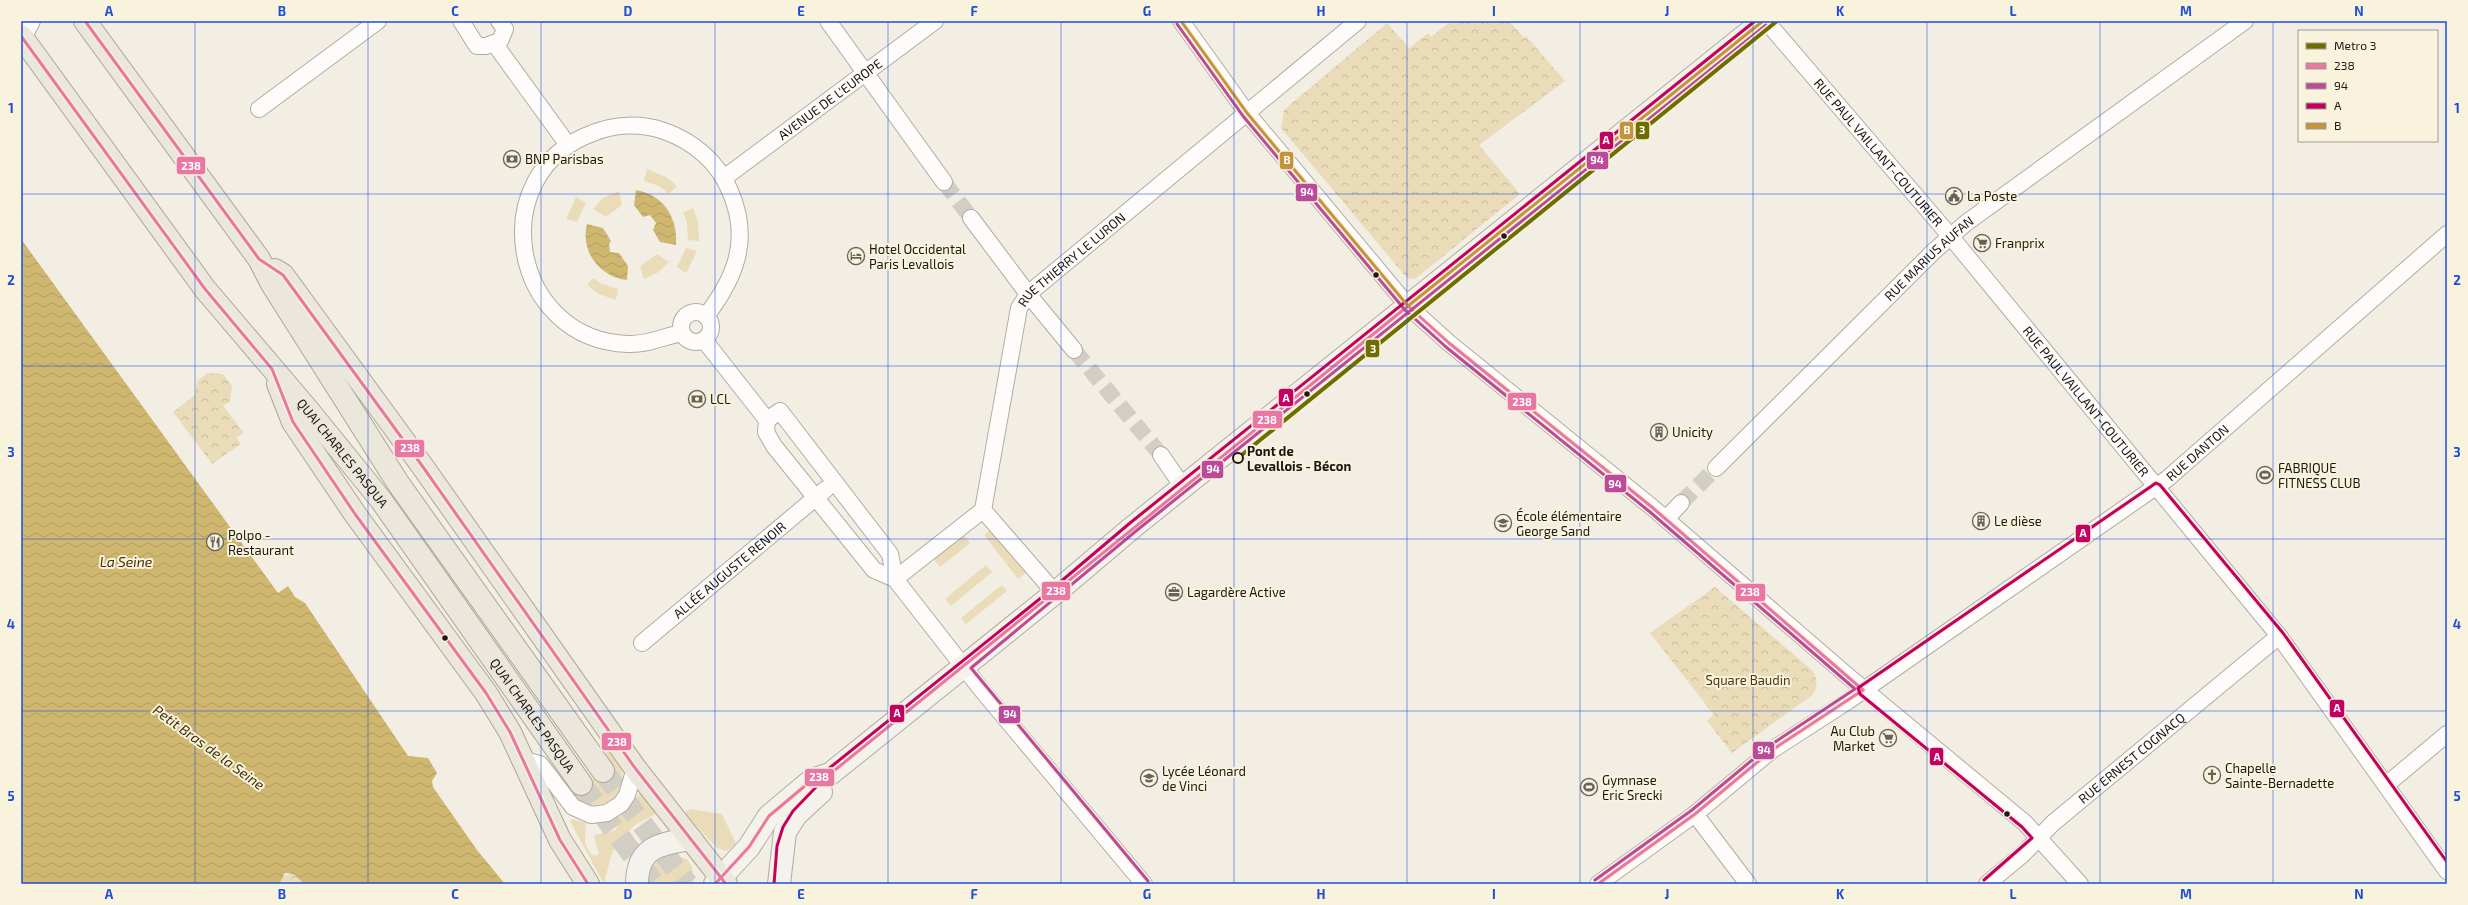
<svg xmlns="http://www.w3.org/2000/svg" width="2468" height="905" font-family="'Exo 2',sans-serif">
	<defs>
		<pattern id="park-crowns" width="20" height="18" patternUnits="userSpaceOnUse"><rect width="20" height="18" fill="#eadcb9"/><path d="M2 6a3 3 0 1 1 6 0M12 15a3 3 0 1 1 6 0" fill="none" stroke="#c8bc9e"/></pattern>
		<pattern id="water-waves" width="16" height="10" patternUnits="userSpaceOnUse"><rect width="16" height="10" fill="#cfb770"/><path d="M0 5q4-4 8 0t8 0" fill="none" stroke="#b19d60"/></pattern>
	</defs>
	<rect width="100%" height="100%" fill="#f3eee3"/>
	<!-- grass -->
	<g fill="#eadcb9">
		<path d="M647 169 666 177 677 186 669 194 659 186 644 181Z"/>
		<path d="M619 191 622 205 606 217 593 209 603 198Z"/>
		<path d="M576 197 586 203 577 222 566 219Z"/>
		<path d="M693 208 698 222 699 241 688 240 687 222 683 213Z"/>
		<path d="M686 248 697 251 686 273 677 267Z"/>
		<path d="M657 254 669 262 659 272 644 279 640 266Z"/>
		<path d="M593 278 602 284 618 289 616 300 599 294 587 285Z"/>
		<path d="M991 529 1024 570 1026 573 1018 579 984 535Z"/>
		<path d="M963 534 970 543 940 567 933 558Z"/>
		<path d="M986 565 992 572 951 606 945 599Z"/>
		<path d="M1002 585 1007 591 966 624 961 618Z"/>
		<path d="M609 749C612 754 617 760 619 765 634 796 606 810 580 804L564 782C584 782 591 787 602 767 605 761 607 758 606 752Z"/>
		<path d="M640 793 658 813 636 824 617 843 611 856 604 884 570 821 573 819 586 823 585 843 591 854 596 856 599 853 594 837 595 835 616 830 620 815 632 806Z"/>
		<path d="M691 809 722 814 736 844 727 851 717 848 686 815V811Z"/>
		<path d="M669 855 687 859 692 867 694 884H648C647 869 655 859 669 855Z"/>
	</g>
	<!-- park -->
	<g fill="url(#park-crowns)">
		<path d="M1451 21H1509L1524 38 1526 36 1565 81 1479 145 1520 194 1415 279 1407 278 1281 128 1284 110 1387 23 1409 48 1428 33 1431 37Z"/>
		<path d="M208 373 223 374 232 386 230 401 223 406 244 433 236 438 241 444 212 464 173 412 195 395 197 381Z"/>
		<path d="M1715 587 1813 671C1818 680 1818 689 1811 696L1732 753 1707 721 1714 715 1650 633Z"/>
		<path d="M291 873 297 875 303 884H279L281 878Z"/>
	</g>
	<!-- water -->
	<g fill="url(#water-waves)">
		<path d="M636 190C664 195 678 218 676 245L660 242 653 230 656 223 650 215 643 217 634 205Z"/>
		<path d="M587 224 603 228 611 241 609 244 610 252 619 253 628 266 627 280C600 277 580 252 587 224Z"/>
		<path d="M21 239 278 593 288 586 295 597 305 603 408 756 428 758 437 773 432 781 433 787 477 850 505 884H303C298 876 295 873 285 873L279 884H21Z"/>
	</g>
	<g fill="none" stroke-linecap="round" stroke-linejoin="round">
		<!-- street-tunnel -->
		<g stroke="#d3cec4" stroke-width="16" stroke-dasharray="16 8" stroke-linecap="butt">
			<path d="M944 182 971 218"/>
			<path d="M1074 350 1161 455"/>
			<path d="M1681 503 1716 468"/>
		</g>
		<!-- primary-tunnel -->
		<g stroke="#d3cec4" stroke-width="22" stroke-dasharray="22 11" stroke-linecap="butt">
			<path d="M603 771 687 884"/>
			<path d="M581 784 654 884"/>
		</g>
		<!-- street casing -->
		<g stroke="#b0aca4" stroke-width="18">
			<g id="street">
				<path d="M461 21 477 46H486L500 41 505 29 499 21"/>
				<path d="M828 21 944 182"/>
				<path d="M1181 21 1247 113 1408 306 1449 343 1653 508 1849 677 2025 823 2080 884"/>
				<path id="s1" d="M1766 21 1951 237 2279 636 2447 871"/>
				<path d="M23 38 32 21"/>
				<path d="M494 43 568 145"/>
				<path d="M259 109 378 21"/>
				<path id="s2" d="M724 178 935 21"/>
				<path d="M971 218 1028 294 1074 350"/>
				<circle cx="696" cy="327" r="15"/>
				<path d="M682 333C664 336 648 345 628 344 510 340 482 173 593 133 615 124 641 123 664 131 693 141 718 162 730 191 751 239 736 277 706 316"/>
				<path d="M704 340 767 420"/>
				<path d="M1161 455 1183 487"/>
				<path id="s3" d="M1716 468 1933 252 1966 223 2245 21"/>
				<path id="s4" d="M983 510 1019 308 1028 294 1358 21"/>
				<path d="M983 510 1055 593"/>
				<path d="M1666 519 1681 503"/>
				<path d="M895 579 874 570 774 446 766 432 767 420 780 411 890 554 895 579 981 689 1144 884"/>
				<path d="M895 579 983 510"/>
				<path id="s5" d="M642 643 826 489"/>
				<path d="M524 760 540 764 573 807 591 815 607 813 621 804 627 795 635 768"/>
				<path d="M2386 785 2447 734"/>
				<path d="M1695 814 1748 884"/>
				<path id="s6" d="M1598 884 1695 814 1772 750 1848 701 2167 479 2447 234"/>
				<path id="s7" d="M1987 884 2023 854 2053 823 2279 636"/>
			</g>
		</g>
		<!-- secondary casing -->
		<g stroke="#b0aca4" stroke-width="24">
			<g id="secondary">
				<path d="M637 884C637 846 661 844 691 839"/>
				<path d="M715 884 749 847 769 816 812 780 830 774 1055 593 1133 527 1763 21"/>
				<path d="M779 884 785 832 796 815 821 792"/>
			</g>
		</g>
		<!-- primary casing -->
		<g stroke="#ada691" stroke-width="24">
			<g id="primary">
				<path d="M85 21 259 259 272 284 398 483 603 771"/>
				<path id="s8" d="M21 36 205 289 308 410 381 500 581 784"/>
				<path d="M275 270 283 275 423 467 635 768 726 884"/>
				<path d="M278 384 293 422 355 514 486 693 510 732 560 840 588 884"/>
			</g>
		</g>
		<!-- street -->
		<use href="#street" stroke="#fdfcfb" stroke-width="16"/>
		<!-- secondary -->
		<use href="#secondary" stroke="#f4f2ec" stroke-width="22"/>
		<!-- primary -->
		<use href="#primary" stroke="#ebe7dd" stroke-width="22"/>
		<!-- bus-1 casing -->
		<g stroke="#f9f2dd" stroke-width="6">
			<g id="bus-1">
				<path d="M85 21 259 259 283 275 423 467 635 768 726 884"/>
				<path d="M21 36 205 289 272 369 293 422 355 514 486 693 510 732 560 840 588 884"/>
				<path d="M1408 306 1449 343 1653 508 1863 690"/>
				<path d="M715 884 749 847 769 816 812 780 830 774 1408 306"/>
				<path d="M1598 884 1695 814 1772 750 1863 690"/>
			</g>
		</g>
		<!-- bus-2 casing -->
		<g stroke="#f9f2dd" stroke-width="6">
			<g id="bus-2">
				<path d="M1177 24 1243 116 1405 310 1446 347 1650 512 1855 689 1769 746 1692 810 1595 880"/>
				<path d="M1148 881 971 668 1136 531 1766 25"/>
			</g>
		</g>
		<!-- bus-3 casing -->
		<g stroke="#f9f2dd" stroke-width="6">
			<g id="bus-3">
				<path d="M1984 880 2032 838 2022 827 1860 694 1858 688 2156 483 2160 485 2283 633 2447 862"/>
				<path d="M774 884 777 846 783 827 793 811 819 784 827 770 1052 589 1130 523 1755 21"/>
			</g>
		</g>
		<!-- bus-4 casing -->
		<g stroke="#f9f2dd" stroke-width="6">
			<path id="bus-4" d="M1181 21 1247 113 1408 306 1763 21"/>
		</g>
		<!-- bus-1 -->
		<use href="#bus-1" stroke="#e877a4" stroke-width="3"/>
		<!-- bus-2 -->
		<use href="#bus-2" stroke="#bb4a9b" stroke-width="3"/>
		<!-- bus-3 -->
		<use href="#bus-3" stroke="#c30062" stroke-width="3"/>
		<!-- bus-4 -->
		<use href="#bus-4" stroke="#c2943c" stroke-width="3"/>
		<!-- metro-1 casing -->
		<g stroke="#f9f2dd" stroke-width="7">
			<path id="metro-1" d="M1238 458 1777 21"/>
		</g>
		<!-- metro-1 -->
		<use href="#metro-1" stroke="#6e6e00" stroke-width="4"/>
	</g>
	<!-- grid -->
	<path fill="none" stroke="#1d4ed8" stroke-width="1" stroke-opacity="0.55" d="M195 21V884M368 21V884M541 21V884M715 21V884M888 21V884M1061 21V884M1234 21V884M1407 21V884M1580 21V884M1753 21V884M1927 21V884M2100 21V884M2273 21V884M21 194H2447M21 366H2447M21 539H2447M21 711H2447"/>
	<!-- icons -->
	<defs>
		<g id="bank-ring" transform="scale(0.9)"><circle r="9.5" fill="#f9f2dd" stroke="#67635a" stroke-width="1.5"/><path d="M-6-4H6V4H-6ZM0-2.3a2.3 2.3 0 1 0 0 4.6a2.3 2.3 0 1 0 0-4.6Z" fill="#67635a"/></g>
		<g id="civic-ring" transform="scale(0.9)"><circle r="9.5" fill="#f9f2dd" stroke="#67635a" stroke-width="1.5"/><path d="M-.6-6.5H3V-4.5H.6V-3L4-1V1h2V6H-6V1h2V-1L-.6-3ZM-1.2 2.5V6h2.4V2.5Z" fill="#67635a"/></g>
		<g id="supermarket-ring" transform="scale(0.9)"><circle r="9.5" fill="#f9f2dd" stroke="#67635a" stroke-width="1.5"/><path d="M-6-5.5h2.5l.6 2H6L4.5 2H-2.5L-4.4-4H-6ZM-1.5 3.2a1.3 1.3 0 1 0 .1 0ZM3 3.2a1.3 1.3 0 1 0 .1 0Z" fill="#67635a"/></g>
		<g id="hotel-ring" transform="scale(0.9)"><circle r="9.5" fill="#f9f2dd" stroke="#67635a" stroke-width="1.5"/><path d="M-6-4.5h1.5V1H6V5H4.5V3h-9V5H-6ZM-4 0a1.8 1.8 0 1 1 3.6 0ZM.5 0V-2.5h3Q6-2.5 6 0Z" fill="#67635a"/></g>
		<g id="building-ring" transform="scale(0.9)"><circle r="9.5" fill="#f9f2dd" stroke="#67635a" stroke-width="1.5"/><path d="M-4-6H4V6H1V3H-1V6H-4ZM-2.5-4.3h1.7v1.8h-1.7ZM.8-4.3h1.7v1.8H.8ZM-2.5-1h1.7V.8h-1.7ZM.8-1h1.7V.8H.8Z" fill="#67635a"/></g>
		<g id="stadium-ring" transform="scale(0.9)"><circle r="9.5" fill="#f9f2dd" stroke="#67635a" stroke-width="1.5"/><path d="M0-5a6.5 5 0 1 0 0 10a6.5 5 0 1 0 0-10ZM-3.5-1.8h7v3.6h-7Z" fill="#67635a"/></g>
		<g id="school-ring" transform="scale(0.9)"><circle r="9.5" fill="#f9f2dd" stroke="#67635a" stroke-width="1.5"/><path d="M0-5L7-2L0 1L-7-2ZM-4 1L0 2.5L4 1V4Q0 6-4 4Z" fill="#67635a"/></g>
		<g id="restaurant-ring" transform="scale(0.9)"><circle r="9.5" fill="#f9f2dd" stroke="#67635a" stroke-width="1.5"/><path d="M-5-6h1v4h1v-4h1v4h1v-4h1v5L-1.5 .5V6h-2V.5L-5-1ZM5-6V6H3V1.5H1.5Q1.5-4 5-6Z" fill="#67635a"/></g>
		<g id="office-ring" transform="scale(0.9)"><circle r="9.5" fill="#f9f2dd" stroke="#67635a" stroke-width="1.5"/><path d="M-6-3h4V-5.5h4V-3h4V5H-6ZM-1-4.5V-3h2v-1.5ZM-6 0V1H6V0Z" fill="#67635a"/></g>
		<g id="church-ring" transform="scale(0.9)"><circle r="9.5" fill="#f9f2dd" stroke="#67635a" stroke-width="1.5"/><path d="M-1.2-6h2.4v3.5h3.3v2.4h-3.3V6h-2.4V-.1h-3.3v-2.4h3.3Z" fill="#67635a"/></g>
	</defs>
	<g fill-rule="evenodd">
		<use href="#bank-ring" x="512" y="159"/>
		<use href="#civic-ring" x="1954" y="196"/>
		<use href="#supermarket-ring" x="1982" y="243"/>
		<use href="#hotel-ring" x="856" y="256"/>
		<use href="#bank-ring" x="697" y="399"/>
		<use href="#building-ring" x="1659" y="432"/>
		<use href="#stadium-ring" x="2265" y="475"/>
		<use href="#building-ring" x="1981" y="521"/>
		<use href="#school-ring" x="1503" y="523"/>
		<use href="#restaurant-ring" x="215" y="542"/>
		<use href="#office-ring" x="1174" y="592"/>
		<use href="#supermarket-ring" x="1888" y="738"/>
		<use href="#church-ring" x="2212" y="775"/>
		<use href="#school-ring" x="1149" y="778"/>
		<use href="#stadium-ring" x="1589" y="787"/>
	</g>
	<!-- markers -->
	<g fill="#1b1811" stroke="#f9f2dd" stroke-width="1.5">
		<circle cx="1504" cy="236" r="3.5"/>
		<circle cx="1376" cy="275" r="3.5"/>
		<circle cx="1307" cy="394" r="3.5"/>
		<circle cx="445" cy="638" r="3.5"/>
		<circle cx="2007" cy="814" r="3.5"/>
	</g>
	<circle fill="#f9f2dd" stroke="#1b1811" stroke-width="2" cx="1238" cy="458" r="5"/>
	<g text-anchor="middle" dominant-baseline="central" stroke-width="4" stroke-linejoin="round" paint-order="stroke">
		<!-- street labels -->
		<g font-size="13" fill="#1b1811" stroke="#f9f2dd">
			<text stroke="none"><textPath href="#s2" startOffset="132">AVENUE DE L'EUROPE</textPath></text>
			<text stroke="none"><textPath href="#s1" startOffset="173">RUE PAUL VAILLANT-COUTURIER</textPath></text>
			<text stroke="none"><textPath href="#s3" startOffset="299">RUE MARIUS AUFAN</textPath></text>
			<text stroke="none"><textPath href="#s4" startOffset="277">RUE THIERRY LE LURON</textPath></text>
			<text stroke="none"><textPath href="#s1" startOffset="497">RUE PAUL VAILLANT-COUTURIER</textPath></text>
			<text stroke="none"><textPath href="#s6" startOffset="739">RUE DANTON</textPath></text>
			<text stroke="none"><textPath href="#s8" startOffset="527">QUAI CHARLES PASQUA</textPath></text>
			<text stroke="none"><textPath href="#s5" startOffset="114">ALLÉE AUGUSTE RENOIR</textPath></text>
			<text stroke="none"><textPath href="#s8" startOffset="851">QUAI CHARLES PASQUA</textPath></text>
			<text stroke="none"><textPath href="#s7" startOffset="192">RUE ERNEST COGNACQ</textPath></text>
		</g>
		<!-- poi labels -->
		<g font-size="13" fill="#1b1811" stroke="#f9f2dd" text-anchor="start">
			<text x="525" y="159">BNP Parisbas</text>
			<text x="1967" y="196">La Poste</text>
			<text x="1995" y="243">Franprix</text>
			<text x="869" y="249">Hotel Occidental<tspan x="869" dy="15">Paris Levallois</tspan></text>
			<text x="710" y="399">LCL</text>
			<text x="1672" y="432">Unicity</text>
			<text x="2278" y="468">FABRIQUE<tspan x="2278" dy="15">FITNESS CLUB</tspan></text>
			<text x="1516" y="516">École élémentaire<tspan x="1516" dy="15">George Sand</tspan></text>
			<text x="1994" y="521">Le dièse</text>
			<text x="228" y="535">Polpo -<tspan x="228" dy="15">Restaurant</tspan></text>
			<text x="1187" y="592">Lagardère Active</text>
			<text x="1875" y="731" text-anchor="end">Au Club<tspan x="1875" dy="15">Market</tspan></text>
			<text x="2225" y="768">Chapelle<tspan x="2225" dy="15">Sainte-Bernadette</tspan></text>
			<text x="1162" y="771">Lycée Léonard<tspan x="1162" dy="15">de Vinci</tspan></text>
			<text x="1602" y="780">Gymnase<tspan x="1602" dy="15">Eric Srecki</tspan></text>
		</g>
		<!-- stop labels -->
		<g font-size="13" font-weight="bold" fill="#1b1811" stroke="#f9f2dd" text-anchor="start">
			<text x="1247" y="451">Pont de<tspan x="1247" dy="15">Levallois - Bécon</tspan></text>
		</g>
		<!-- park labels -->
		<g font-size="13" fill="#473a11" stroke="#f9f2dd">
			<text x="1748" y="680">Square Baudin</text>
		</g>
		<!-- water labels -->
		<g font-size="14" font-style="italic" fill="#3f3107" stroke="#f9f2dd">
			<text x="126" y="561">La Seine</text>
			<text transform="translate(209 747) rotate(36)">Petit Bras de la Seine</text>
		</g>
	</g>
	<g stroke="#f9f2dd" stroke-width="1.5">
		<rect x="1635" y="121" width="15" height="19" rx="4" fill="#6e6e00"/>
		<rect x="1619" y="121" width="15" height="19" rx="4" fill="#c2943c"/>
		<rect x="1599" y="131" width="15" height="19" rx="4" fill="#c30062"/>
		<rect x="1279" y="151" width="15" height="19" rx="4" fill="#c2943c"/>
		<rect x="1586" y="151" width="23" height="19" rx="4" fill="#bb4a9b"/>
		<rect x="176" y="156" width="30" height="19" rx="4" fill="#e877a4"/>
		<rect x="1295" y="183" width="23" height="19" rx="4" fill="#bb4a9b"/>
		<rect x="1365" y="339" width="15" height="19" rx="4" fill="#6e6e00"/>
		<rect x="1278" y="388" width="16" height="19" rx="4" fill="#c30062"/>
		<rect x="1507" y="392" width="30" height="19" rx="4" fill="#e877a4"/>
		<rect x="1252" y="410" width="31" height="19" rx="4" fill="#e877a4"/>
		<rect x="394" y="439" width="31" height="19" rx="4" fill="#e877a4"/>
		<rect x="1201" y="460" width="23" height="19" rx="4" fill="#bb4a9b"/>
		<rect x="1604" y="474" width="23" height="19" rx="4" fill="#bb4a9b"/>
		<rect x="2075" y="524" width="16" height="19" rx="4" fill="#c30062"/>
		<rect x="1041" y="581" width="30" height="20" rx="4" fill="#e877a4"/>
		<rect x="1735" y="583" width="31" height="19" rx="4" fill="#e877a4"/>
		<rect x="2329" y="699" width="16" height="19" rx="4" fill="#c30062"/>
		<rect x="889" y="704" width="16" height="19" rx="4" fill="#c30062"/>
		<rect x="998" y="705" width="23" height="19" rx="4" fill="#bb4a9b"/>
		<rect x="601" y="732" width="31" height="19" rx="4" fill="#e877a4"/>
		<rect x="1752" y="741" width="23" height="19" rx="4" fill="#bb4a9b"/>
		<rect x="1929" y="747" width="15" height="19" rx="4" fill="#c30062"/>
		<rect x="804" y="768" width="31" height="19" rx="4" fill="#e877a4"/>
	</g>
	<g font-size="11" text-anchor="middle" font-weight="bold" fill="#fff">
		<text x="1642" y="134">3</text>
		<text x="1627" y="134">B</text>
		<text x="1606" y="144">A</text>
		<text x="1287" y="164">B</text>
		<text x="1597" y="164">94</text>
		<text x="191" y="170">238</text>
		<text x="1307" y="196">94</text>
		<text x="1373" y="353">3</text>
		<text x="1286" y="402">A</text>
		<text x="1522" y="406">238</text>
		<text x="1267" y="424">238</text>
		<text x="410" y="452">238</text>
		<text x="1213" y="473">94</text>
		<text x="1615" y="488">94</text>
		<text x="2083" y="537">A</text>
		<text x="1056" y="595">238</text>
		<text x="1750" y="596">238</text>
		<text x="2337" y="712">A</text>
		<text x="897" y="717">A</text>
		<text x="1010" y="718">94</text>
		<text x="617" y="746">238</text>
		<text x="1764" y="754">94</text>
		<text x="1937" y="761">A</text>
		<text x="819" y="781">238</text>
	</g>
	<!-- border -->
	<rect width="2468" height="905" fill="none" stroke="#f9f2dd" stroke-width="44"/>
	<!-- legend -->
	<rect x="2298" y="30" width="140" height="112" fill="#f9f2dd" stroke="#a09b8b"/>
	<rect x="2306" y="43" width="20" height="6" fill="#6e6e00" stroke="#a09b8b"/>
	<text x="2334" y="50" font-size="12" fill="#1b1811">Metro 3</text>
	<rect x="2306" y="63" width="20" height="6" fill="#e877a4" stroke="#a09b8b"/>
	<text x="2334" y="70" font-size="12" fill="#1b1811">238</text>
	<rect x="2306" y="83" width="20" height="6" fill="#bb4a9b" stroke="#a09b8b"/>
	<text x="2334" y="90" font-size="12" fill="#1b1811">94</text>
	<rect x="2306" y="103" width="20" height="6" fill="#c30062" stroke="#a09b8b"/>
	<text x="2334" y="110" font-size="12" fill="#1b1811">A</text>
	<rect x="2306" y="123" width="20" height="6" fill="#c2943c" stroke="#a09b8b"/>
	<text x="2334" y="130" font-size="12" fill="#1b1811">B</text>
	<rect x="22" y="22" width="2424" height="861" fill="none" stroke="#1d4ed8" stroke-width="1.5"/>
	<g font-size="13" text-anchor="middle" font-weight="bold" fill="#1d4ed8">
		<text x="109" y="16">A</text>
		<text x="282" y="16">B</text>
		<text x="455" y="16">C</text>
		<text x="628" y="16">D</text>
		<text x="801" y="16">E</text>
		<text x="974" y="16">F</text>
		<text x="1147" y="16">G</text>
		<text x="1321" y="16">H</text>
		<text x="1494" y="16">I</text>
		<text x="1667" y="16">J</text>
		<text x="1840" y="16">K</text>
		<text x="2013" y="16">L</text>
		<text x="2186" y="16">M</text>
		<text x="2359" y="16">N</text>
		<text x="11" y="113">1</text>
		<text x="2457" y="113">1</text>
		<text x="11" y="285">2</text>
		<text x="2457" y="285">2</text>
		<text x="11" y="457">3</text>
		<text x="2457" y="457">3</text>
		<text x="11" y="629">4</text>
		<text x="2457" y="629">4</text>
		<text x="11" y="801">5</text>
		<text x="2457" y="801">5</text>
		<text x="109" y="899">A</text>
		<text x="282" y="899">B</text>
		<text x="455" y="899">C</text>
		<text x="628" y="899">D</text>
		<text x="801" y="899">E</text>
		<text x="974" y="899">F</text>
		<text x="1147" y="899">G</text>
		<text x="1321" y="899">H</text>
		<text x="1494" y="899">I</text>
		<text x="1667" y="899">J</text>
		<text x="1840" y="899">K</text>
		<text x="2013" y="899">L</text>
		<text x="2186" y="899">M</text>
		<text x="2359" y="899">N</text>
	</g>
</svg>
